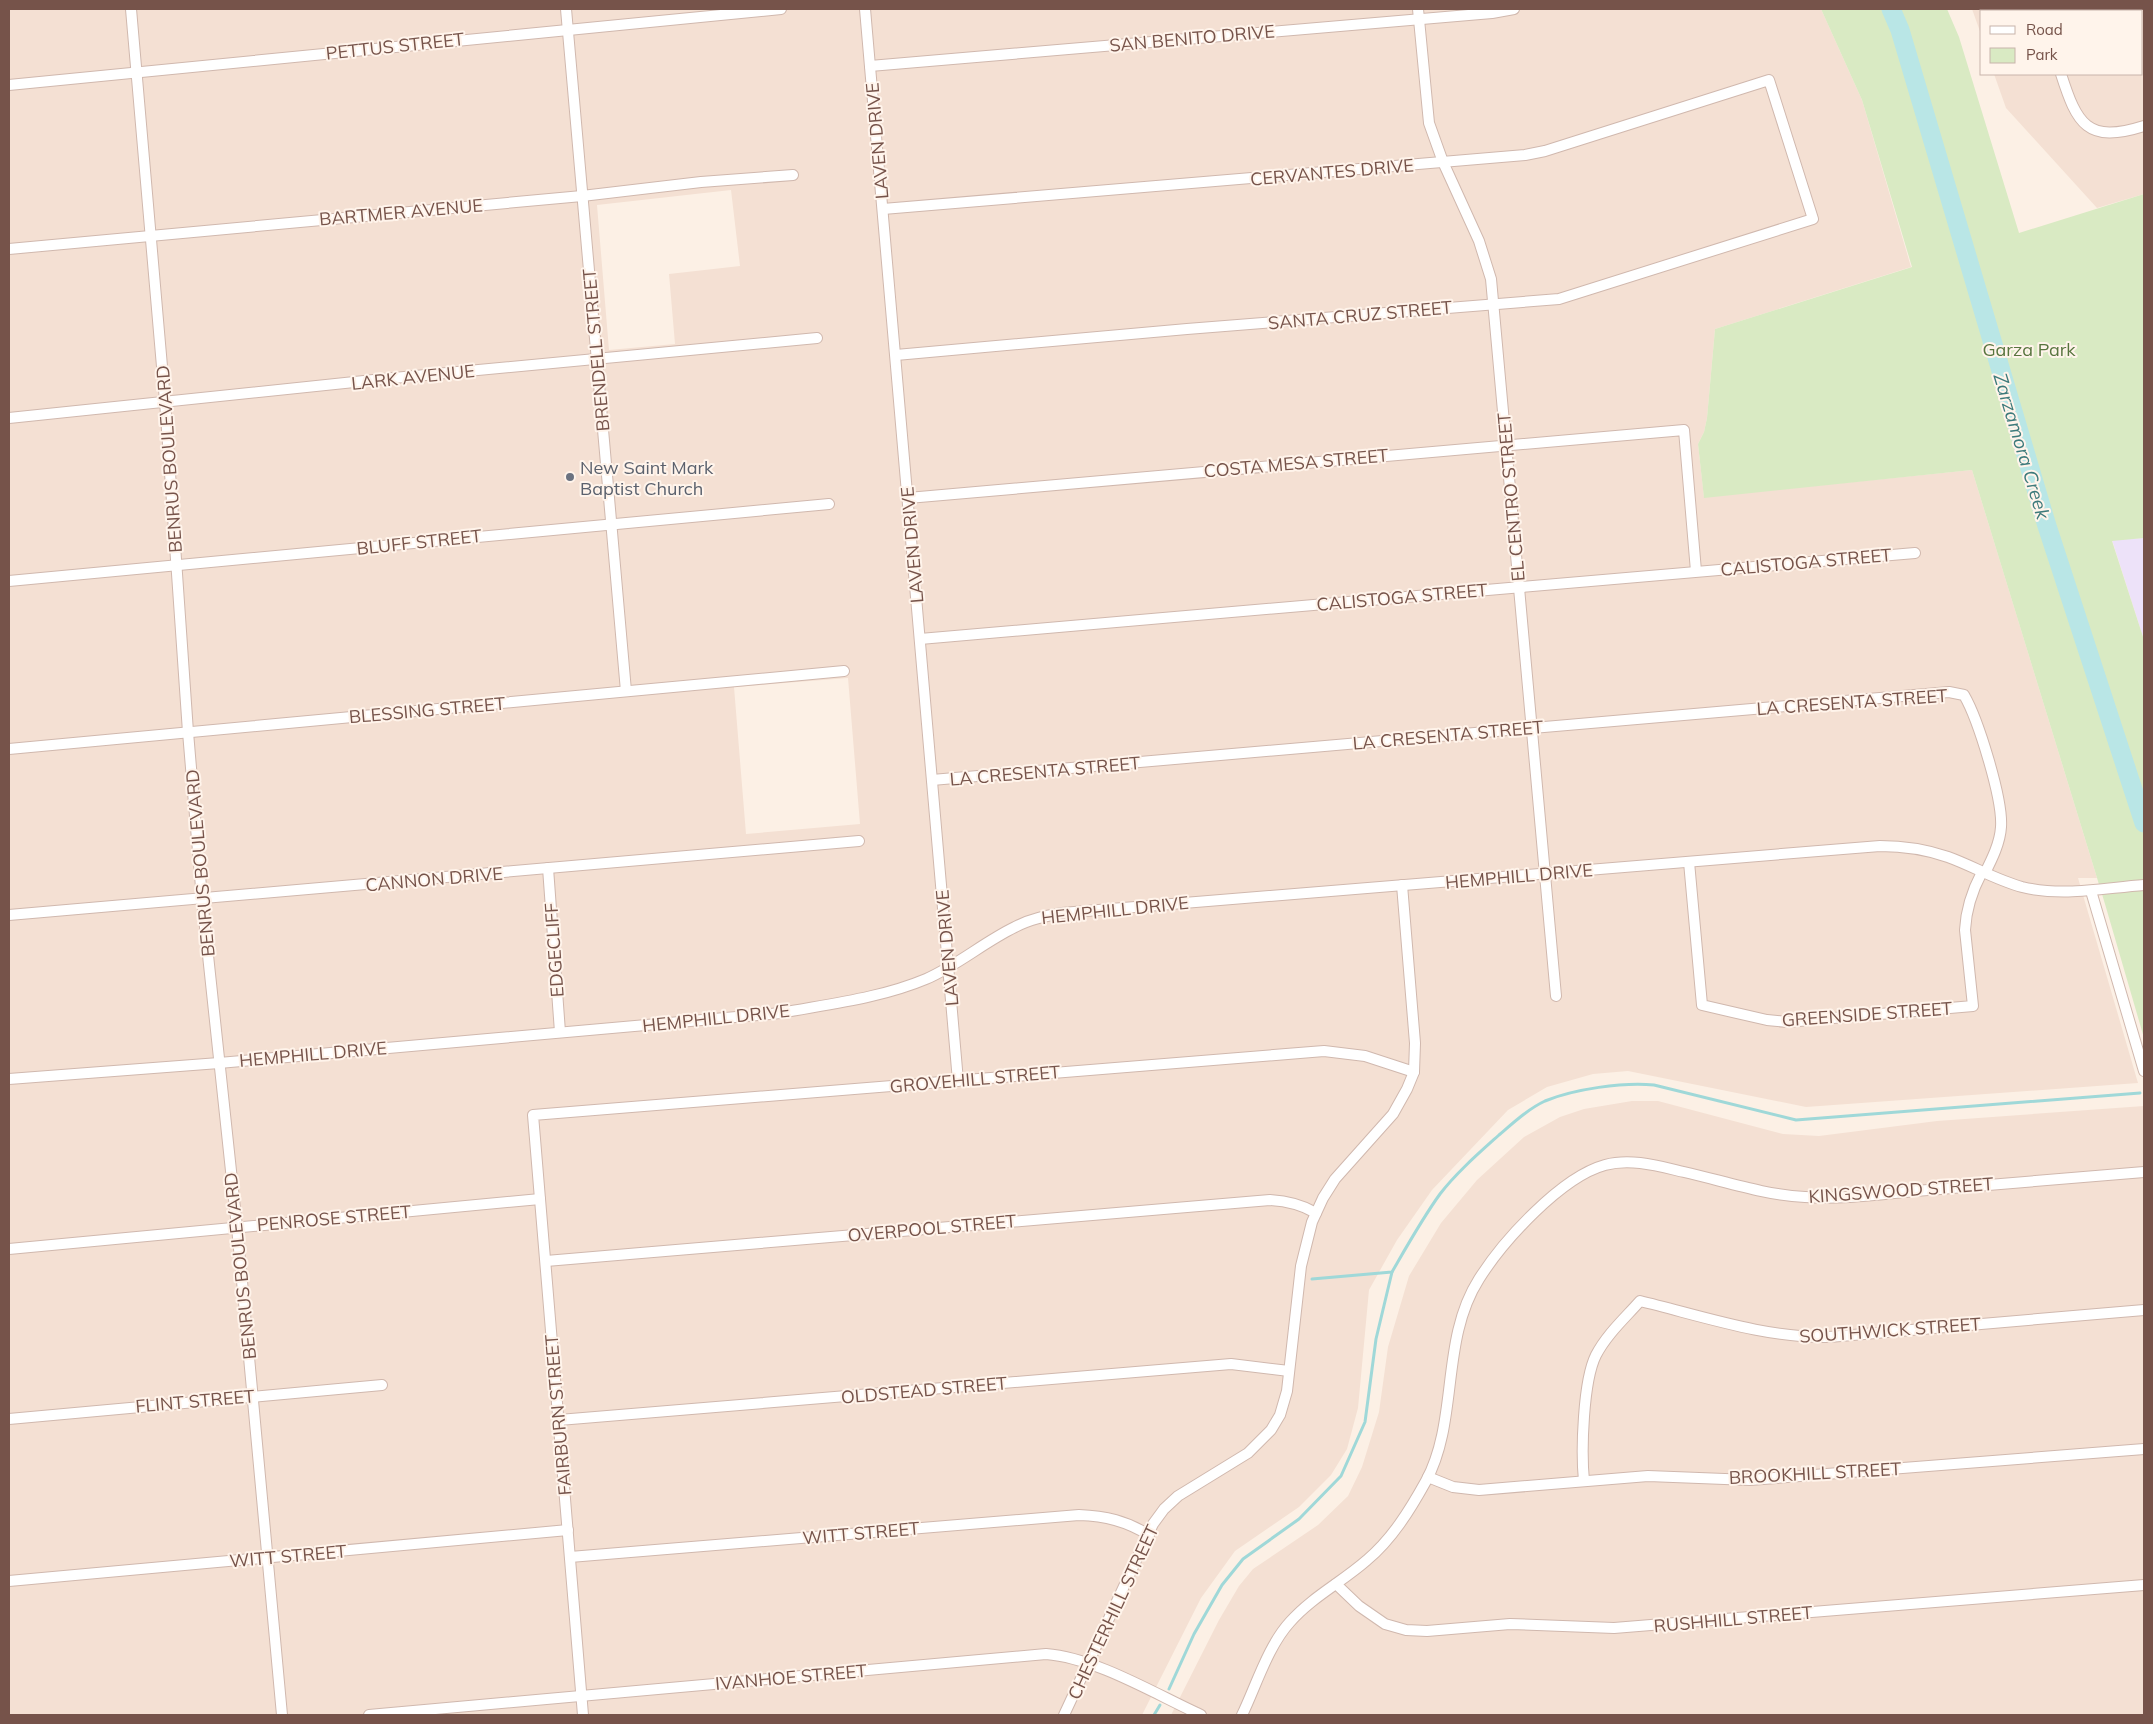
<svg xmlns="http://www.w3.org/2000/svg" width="2153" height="1724" font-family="Mulish,sans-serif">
	<rect width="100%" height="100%" fill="#fcf0e5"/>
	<!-- residential -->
	<g fill="#f4e0d3" fill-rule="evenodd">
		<path d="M9 9H1821L1862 100 1911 267 1715 329 1707 418 1704 432 1698 444 1704 497 1972 470 2097 878H2078L2138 1083 1806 1107 1628 1071 1593 1074 1547 1087 1508 1110 1432 1190 1397 1240 1369 1290 1358 1408 1347 1449 1331 1475 1299 1507 1235 1551 1201 1598 1142 1715H9ZM731 190 740 266 669 274 675 344 609 350 597 205ZM848 678 860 824 746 834 734 687Z"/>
		<path d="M1972 9H2144V194L2097 208 2006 108 1994 74H2142V11H1982V37Z"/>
		<path d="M1632 1101H1658L1783 1134 1819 1136 1937 1121 2144 1106V1715H1171L1219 1620 1239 1586 1253 1569 1318 1525 1348 1496 1362 1467 1379 1412 1388 1347 1409 1276 1441 1223 1477 1180 1524 1137 1560 1117 1584 1109Z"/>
	</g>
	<!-- education -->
	<path fill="#ede2f9" d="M2144 538V640L2112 540Z"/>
	<!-- green -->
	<path fill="#d9eac3" d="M1821 9H1947L1959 37 2019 233 2144 194V538L2112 541 2144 640V1038L2105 904 1972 470 1704 498 1698 444 1704 432 1707 418 1715 329 1912 267 1862 100Z"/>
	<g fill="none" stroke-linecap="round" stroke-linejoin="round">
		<!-- stream -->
		<g stroke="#9fd8d8" stroke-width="3">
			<path d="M1312 1279 1392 1272C1407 1246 1422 1219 1440 1194 1456 1173 1479 1153 1499 1135 1513 1123 1528 1109 1545 1101 1574 1089 1623 1082 1654 1085L1796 1120 2140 1093"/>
			<path d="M1169 1689 1194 1634 1222 1585 1243 1559 1299 1519 1341 1476 1365 1422 1376 1339 1392 1272"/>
			<path d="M1154 1715 1160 1705"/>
		</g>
		<!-- river -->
		<path stroke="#b9e6e6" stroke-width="19" d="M1891 9 1900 30 2047 526 2144 823"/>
		<!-- minor casing -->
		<g stroke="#d0b8ae" stroke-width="12">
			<g id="minor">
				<path d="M131 9 165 401 188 732 202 899 237 1227 282 1715"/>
				<path d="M566 9 626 691"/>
				<path d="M865 9 958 1081"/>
				<path d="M1418 9 1429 123 1443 162 1479 241 1491 279 1556 996"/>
				<path d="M2040 9 2041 11"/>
				<path d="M870 66 1492 13 1514 9"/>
				<path d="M2061 74C2077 124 2087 144 2144 126"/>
				<path d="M9 85 781 9"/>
				<path d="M883 209 1525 155 1545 151 1769 80 1813 219 1559 299 1187 329 896 355"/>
				<path d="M9 249 582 196 701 182 793 175"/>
				<path d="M9 418 383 379 817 338"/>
				<path d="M908 498 1684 430 1696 571"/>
				<path d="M9 581 829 504"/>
				<path d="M920 639 1915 553"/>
				<path d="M9 749 844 671"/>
				<path d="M932 780 1949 692 1964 695C1978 719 2003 799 2001 827 2000 843 1992 859 1985 873"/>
				<path d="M1689 862 1702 1005 1767 1020 1787 1022 1973 1006 1965 930C1966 909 1972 891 1982 872"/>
				<path d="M548 868 560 1032"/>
				<path d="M2091 891 2144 1071"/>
				<path d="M9 915 859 841"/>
				<path d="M9 1079 219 1063 781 1013C829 1004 881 998 926 979 958 965 984 942 1015 927 1030 919 1046 916 1062 913L1880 846C1903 846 1925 849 1948 857 1973 866 1996 880 2022 887 2063 897 2103 888 2144 885"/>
				<path d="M9 1249 540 1199"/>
				<path d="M546 1261 1270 1200C1287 1201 1301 1204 1316 1213"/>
				<path d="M9 1419 382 1385"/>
				<path d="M559 1420 1231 1364 1289 1371"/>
				<path d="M1428 1477 1453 1487 1479 1490 1648 1476 1750 1480 2144 1449"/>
				<path d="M1584 1481C1581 1451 1583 1381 1596 1355 1607 1334 1625 1318 1640 1301 1702 1316 1765 1338 1829 1337L2144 1310"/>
				<path d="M570 1557 1079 1515C1106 1516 1126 1521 1149 1535"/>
				<path d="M9 1581 568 1530"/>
				<path d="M1336 1584 1359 1606 1385 1624 1406 1630 1427 1631 1510 1624 1614 1628 2144 1585"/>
				<path d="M369 1715 1046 1654C1096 1658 1155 1694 1201 1715"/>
				<path d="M583 1715 533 1115 1324 1051 1365 1056 1414 1072"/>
				<path d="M1064 1715 1153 1524 1164 1509 1178 1496 1248 1453 1271 1430 1280 1415 1287 1391 1301 1266 1312 1222 1323 1198 1335 1179 1393 1114 1407 1089 1414 1072 1415 1043 1402 885"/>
				<path d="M1242 1715C1256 1686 1268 1646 1290 1622 1312 1597 1342 1582 1367 1560 1392 1539 1410 1510 1426 1481 1459 1420 1440 1340 1479 1279 1503 1241 1561 1177 1605 1165 1631 1158 1658 1166 1684 1172 1724 1181 1764 1195 1805 1197 1846 1200 1888 1193 1928 1190 2000 1184 2072 1178 2144 1172"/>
			</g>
		</g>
		<!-- minor -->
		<use href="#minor" stroke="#fff" stroke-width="10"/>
	</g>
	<!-- markers -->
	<circle fill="#6b7280" stroke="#fff4eb" stroke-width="2" cx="570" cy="477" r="5"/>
	<g text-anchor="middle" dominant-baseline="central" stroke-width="4" stroke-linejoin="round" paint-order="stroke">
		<!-- street labels -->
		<g font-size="18" fill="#76534a" stroke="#fff4eb">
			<text transform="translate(1192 38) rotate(-5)">SAN BENITO DRIVE</text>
			<text transform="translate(395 46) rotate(-6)">PETTUS STREET</text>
			<text transform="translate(877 141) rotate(-95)">LAVEN DRIVE</text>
			<text transform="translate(1332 172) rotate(-5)">CERVANTES DRIVE</text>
			<text transform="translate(401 212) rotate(-5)">BARTMER AVENUE</text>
			<text transform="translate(1360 315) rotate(-5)">SANTA CRUZ STREET</text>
			<text transform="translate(596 350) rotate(-95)">BRENDELL STREET</text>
			<text transform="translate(413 377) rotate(-6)">LARK AVENUE</text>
			<text transform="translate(169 459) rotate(-94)">BENRUS BOULEVARD</text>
			<text transform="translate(1296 463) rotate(-5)">COSTA MESA STREET</text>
			<text transform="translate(1511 497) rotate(-95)">EL CENTRO STREET</text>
			<text transform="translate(419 542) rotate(-6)">BLUFF STREET</text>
			<text transform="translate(912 545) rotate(-95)">LAVEN DRIVE</text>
			<text transform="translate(1806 562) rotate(-5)">CALISTOGA STREET</text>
			<text transform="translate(1402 597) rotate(-5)">CALISTOGA STREET</text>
			<text transform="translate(1852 702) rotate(-4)">LA CRESENTA STREET</text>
			<text transform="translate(427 710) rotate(-5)">BLESSING STREET</text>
			<text transform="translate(1448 735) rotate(-5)">LA CRESENTA STREET</text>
			<text transform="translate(1045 771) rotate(-5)">LA CRESENTA STREET</text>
			<text transform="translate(200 863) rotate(-95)">BENRUS BOULEVARD</text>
			<text transform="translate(1519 876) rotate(-5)">HEMPHILL DRIVE</text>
			<text transform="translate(434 879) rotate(-5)">CANNON DRIVE</text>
			<text transform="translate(1115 910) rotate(-6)">HEMPHILL DRIVE</text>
			<text transform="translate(947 948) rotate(-95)">LAVEN DRIVE</text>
			<text transform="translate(554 950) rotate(-94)">EDGECLIFF</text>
			<text transform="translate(1867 1014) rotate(-4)">GREENSIDE STREET</text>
			<text transform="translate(716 1018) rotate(-6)">HEMPHILL DRIVE</text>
			<text transform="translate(313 1054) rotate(-5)">HEMPHILL DRIVE</text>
			<text transform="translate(975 1079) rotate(-5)">GROVEHILL STREET</text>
			<text transform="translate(1901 1190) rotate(-4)">KINGSWOOD STREET</text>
			<text transform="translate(334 1218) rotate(-5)">PENROSE STREET</text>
			<text transform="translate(932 1228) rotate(-5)">OVERPOOL STREET</text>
			<text transform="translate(240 1266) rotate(-96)">BENRUS BOULEVARD</text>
			<text transform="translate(1890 1330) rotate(-4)">SOUTHWICK STREET</text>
			<text transform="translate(924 1390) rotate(-5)">OLDSTEAD STREET</text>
			<text transform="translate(195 1401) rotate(-5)">FLINT STREET</text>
			<text transform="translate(558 1415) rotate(-95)">FAIRBURN STREET</text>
			<text transform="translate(1815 1473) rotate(-3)">BROOKHILL STREET</text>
			<text transform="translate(861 1533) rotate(-5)">WITT STREET</text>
			<text transform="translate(288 1556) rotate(-5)">WITT STREET</text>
			<text transform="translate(1113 1612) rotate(-65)">CHESTERHILL STREET</text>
			<text transform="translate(1733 1619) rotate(-5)">RUSHHILL STREET</text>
			<text transform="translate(791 1677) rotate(-5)">IVANHOE STREET</text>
		</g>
		<!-- park labels -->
		<g font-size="18" fill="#58753f" stroke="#fff4eb">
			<text x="2029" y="349">Garza Park</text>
		</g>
		<!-- worship labels -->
		<g font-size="18" fill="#5b616d" stroke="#fff4eb" text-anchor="start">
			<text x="580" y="467">New Saint Mark<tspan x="580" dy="21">Baptist Church</tspan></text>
		</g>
		<!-- water labels -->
		<g font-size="19" font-style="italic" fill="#3d7a7b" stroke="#fff4eb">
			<text transform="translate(2022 446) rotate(73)">Zarzamora Creek</text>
		</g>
	</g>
	<!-- border -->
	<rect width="2153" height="1724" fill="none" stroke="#76534a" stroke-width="20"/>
	<!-- legend -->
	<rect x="1980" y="10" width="162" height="65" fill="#fff4eb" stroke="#c8b4ab"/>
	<rect x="1990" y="26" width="25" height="8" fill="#ffffff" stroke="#c8b4ab"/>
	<text x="2026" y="35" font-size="15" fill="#76534a">Road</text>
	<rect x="1990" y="48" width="25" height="15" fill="#d9eac3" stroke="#c8b4ab"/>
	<text x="2026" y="60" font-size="15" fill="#76534a">Park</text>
</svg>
